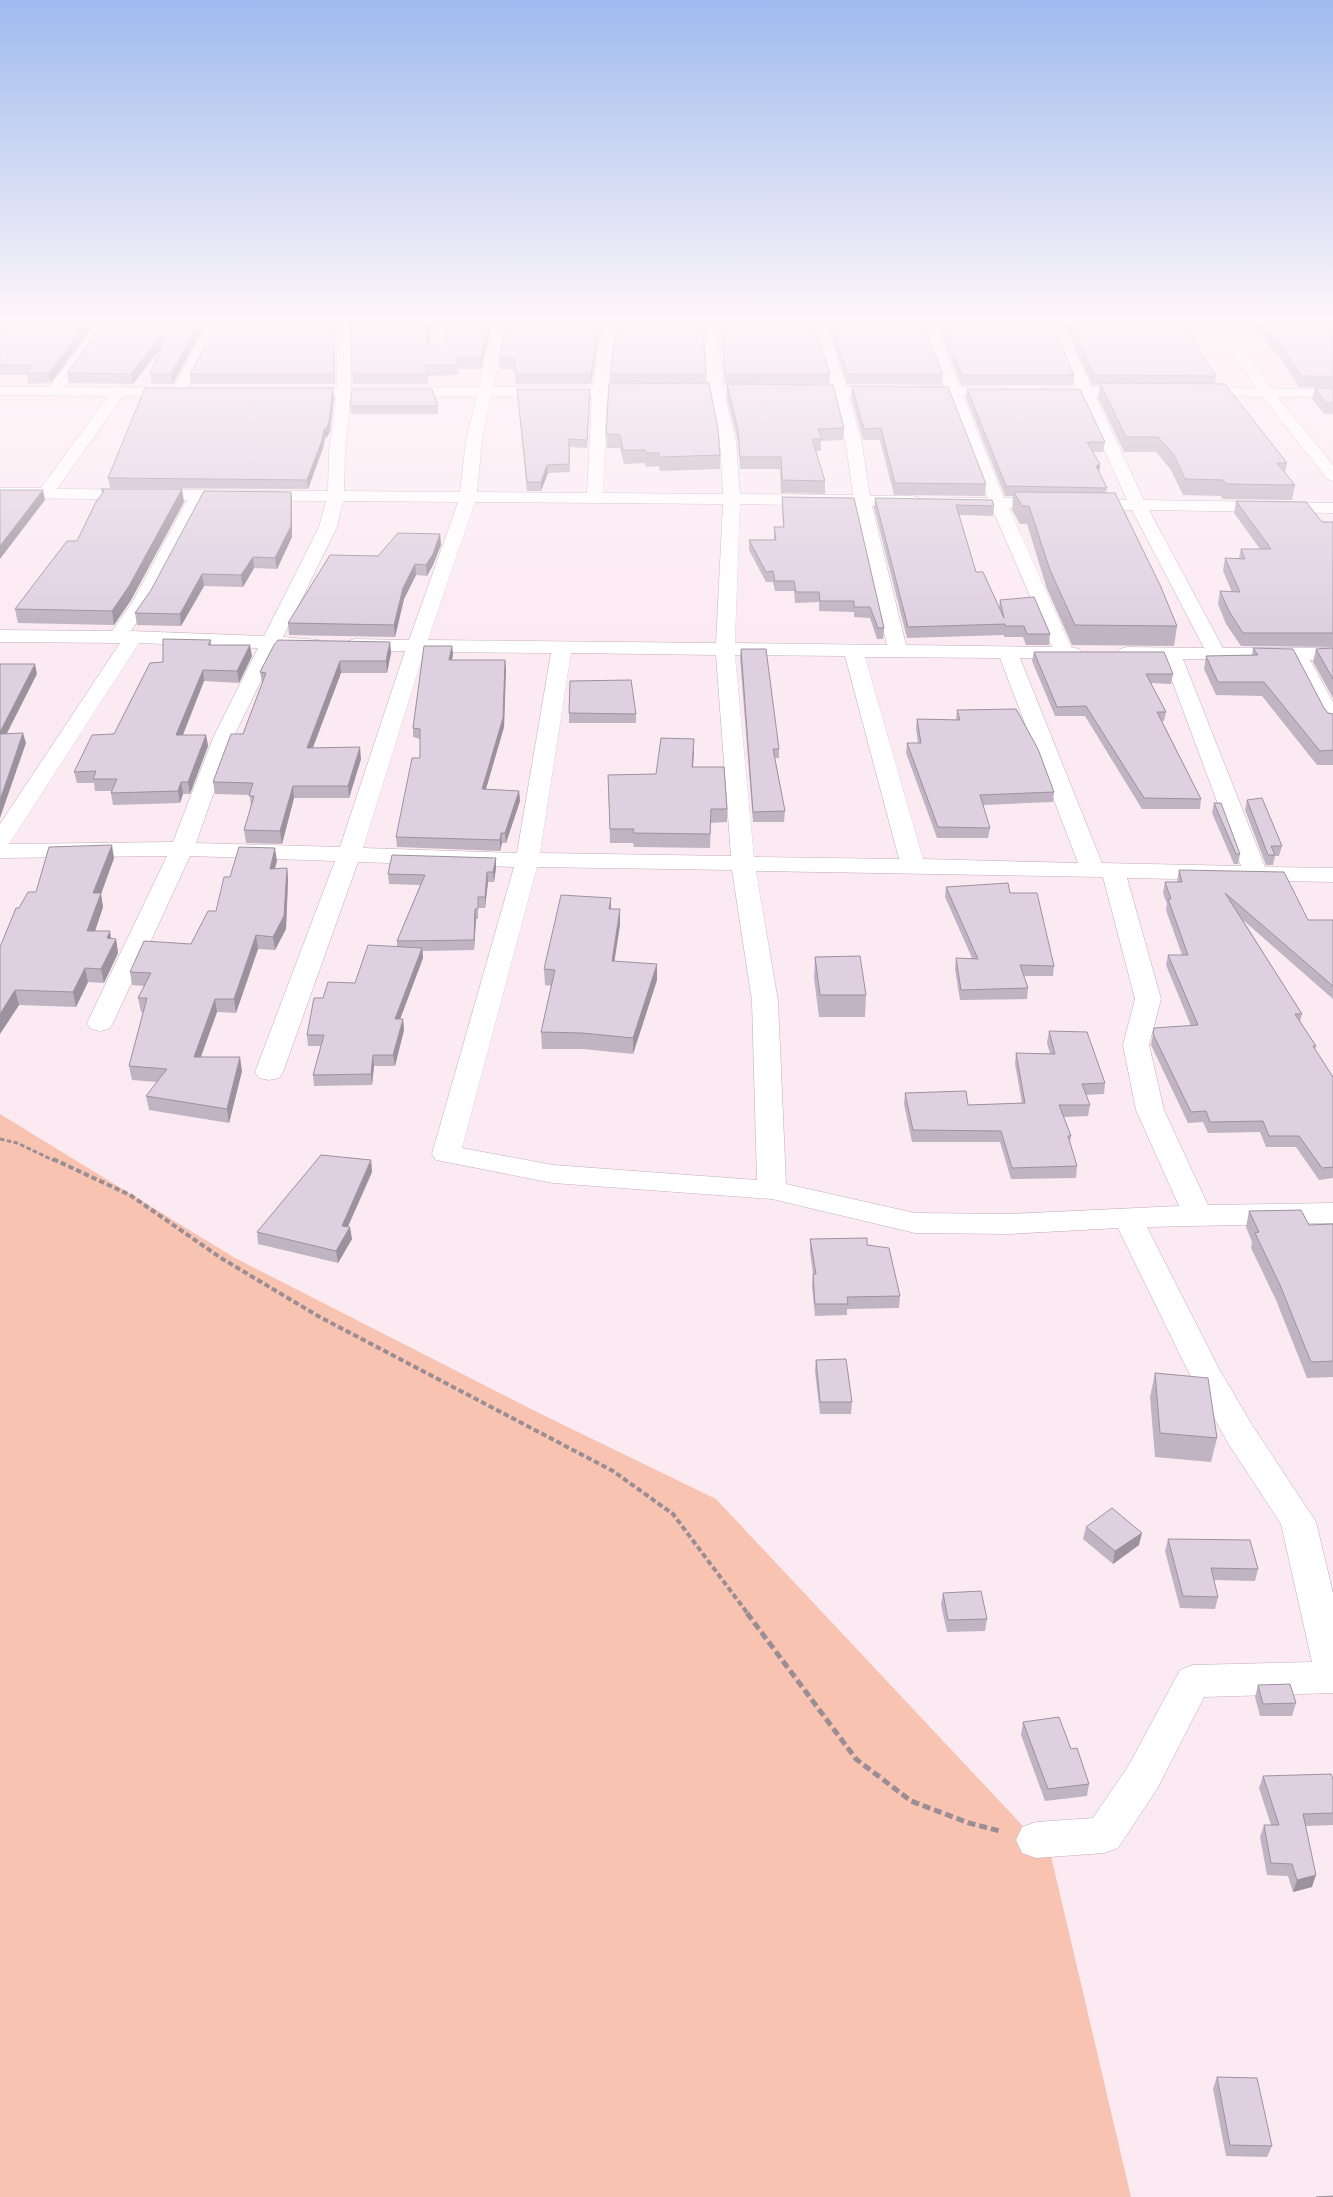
<svg xmlns="http://www.w3.org/2000/svg" width="1333" height="2197" font-family="Lato,sans-serif">
	<rect width="100%" height="100%" fill="#fceaf2"/>
	<!-- green -->
	<path fill="#f8c3b1" d="M0 1114 235 1258 543 1415 716 1499 1051 1856 1131 2197H0Z"/>
	<g fill="none" stroke-linecap="round" stroke-linejoin="round">
		<!-- street casing -->
		<g stroke="#c2adb7" stroke-width="1">
			<g id="street">
				<path d="M98 321H112L65 387 173 388 209 321H223L187 390 188 392 186 395 123 396 57 489 328 491 329 452 336 396H296L289 392 296 388H337L336 321H350L351 388 479 387 494 321H508L493 387H593L603 321H617L608 387H708L705 341 707 321H721L719 341 723 387H832L811 321H825L847 387H945L926 338 923 321H937L940 338 959 387H1003L1010 391 1003 395H963L1004 498 1127 500 1080 396 1044 395 1037 391 1044 387H1076L1048 321H1062L1091 387 1136 388 1143 392 1136 396H1095L1144 500 1333 503V513L1149 510 1223 648H1333V660H1310L1333 702V727L1326 725 1323 721 1291 660 1183 659 1265 867 1333 868V882L1127 878 1161 999 1149 1045 1164 1110 1208 1205 1333 1203V1223L1147 1227 1218 1367 1252 1425 1316 1522 1333 1593V1693L1204 1697 1157 1789 1118 1848 1104 1853 1036 1858 1022 1853 1016 1840 1022 1827 1036 1822 1093 1818 1129 1765 1180 1670 1193 1665 1312 1662 1281 1524 1228 1443 1186 1367 1118 1228 1009 1234 915 1233 772 1199 553 1183 436 1160 432 1154 514 867 358 862 283 1072 279 1078 269 1080 259 1078 255 1072 335 861 190 856 113 1023 109 1029 100 1031 91 1029 87 1023 167 856 0 858V824L120 643 0 642V630L112 631 133 601 187 500 0 498V488H41L108 396 0 395V387H50ZM948 395 988 498H949L947 502 949 506 955 507 992 508 1052 647 906 645 872 506H912L918 505 920 501 918 497 912 496H870L862 444 849 396ZM351 396H477L466 440 460 492 344 491 345 452ZM491 396H592L587 493 477 492 482 440ZM607 396H710L720 442 723 494 603 493ZM725 396H835L846 444 853 495 740 494 736 442ZM204 500 326 501 319 527 264 636 131 631 151 601ZM343 501 458 502 409 640 355 639 348 641 345 645 348 649 355 651H405L340 847 196 843 233 738 277 648H319L322 644 319 640 283 637 337 527ZM475 502 723 504 716 643 428 640ZM740 504 855 506 887 645 735 643ZM1009 508 1132 510 1204 648 1127 647 1120 649 1117 653 1120 657 1164 659 1241 866 1102 863 1020 658 1072 659 1079 657 1082 653 1079 649 1071 647ZM139 643 258 648 213 738 173 842 9 844ZM424 652 551 653 517 853 363 848ZM571 653 716 655 731 856 540 853ZM735 655 845 656 899 859 754 857ZM865 657 1000 658 1078 863 923 859ZM537 867 732 870 752 1001 757 1180 553 1165 462 1148ZM756 871 1103 877 1135 999 1123 1045 1136 1110 1179 1206 1009 1214 915 1213 786 1184 778 1001Z"/>
				<path d="M432 321H446L444 352 437 356 430 352Z"/>
				<path d="M1194 388 1333 389V397L1189 395 1187 392Z"/>
			</g>
		</g>
		<!-- secondary casing -->
		<g stroke="#c2adb7" stroke-width="1">
			<path id="secondary" d="M1209 321H1223L1272 390 1333 465V481L1327 479 1262 396Z"/>
		</g>
		<!-- path-far2 -->
		<path stroke="#9a8d93" stroke-width="3" stroke-dasharray="4.5 2.5" stroke-linecap="butt" d="M0 1139 17 1143 55 1161"/>
		<!-- path-far1 -->
		<path stroke="#9a8d93" stroke-width="4" stroke-dasharray="5.5 3" stroke-linecap="butt" d="M53 1159 130 1195 221 1258 318 1316 613 1471 673 1514 748 1614"/>
		<!-- path -->
		<path stroke="#9a8d93" stroke-width="5" stroke-dasharray="8 4" stroke-linecap="butt" d="M747 1613 856 1759 911 1801 969 1823 1000 1831"/>
		<!-- street -->
		<use href="#street" fill="#fff" fill-rule="evenodd"/>
		<!-- secondary -->
		<use href="#secondary" fill="#fff" fill-rule="evenodd"/>
	</g>
	<!-- wall -->
	<g fill="#c0b3c2">
		<path d="M0 321H97L51 383 28 384 27 375H0Z"/>
		<path d="M105 321H207L173 384H152L150 374 161 348 133 384 69 383 67 373Z"/>
		<path d="M219 321H336H334L335 384H191L190 374Z"/>
		<path d="M351 321H431L429 343 435 347 445 342 446 321H492L481 369H458V375L428 376V384H353L352 374Z"/>
		<path d="M601 321 591 384H516L514 369H500L499 358Z"/>
		<path d="M617 321H706L704 336 706 383 720 455V469L660 471 659 466 646 467 645 463 624 464 620 448H607L606 434 610 384V374Z"/>
		<path d="M721 321H813L830 374 829 384H725Z"/>
		<path d="M826 321H924L925 329 943 374 942 385 847 384Z"/>
		<path d="M937 321H1051L1074 375 1073 385H961L942 337Z"/>
		<path d="M1063 321H1181L1216 376 1215 384 1287 463 1285 473 1295 485 1292 500 1223 499 1221 496 1183 495 1171 470 1156 452H1124L1098 398 1100 385H1092Z"/>
		<path d="M1248 321H1333V388L1299 387 1280 358 1258 332H1254Z"/>
		<path d="M727 384 844 428 843 440 821 441V451H816L825 481V494L781 493 780 469H740L738 442 726 396Z"/>
		<path d="M852 386 986 484 985 496 894 495 880 440H863L851 397Z"/>
		<path d="M1315 388H1333V414H1324L1312 399Z"/>
		<path d="M517 389H590L587 448 570 447V472L548 473 541 491H527Z"/>
		<path d="M967 389 1105 442 1103 452H1093L1100 464 1099 472 1107 488 1106 493 1177 626 1174 646 1072 645 1047 589 1027 524H1020L1012 510 1013 496H1005L966 398Z"/>
		<path d="M334 397 330 431 327 437 325 438 323 448 308 489 110 488 108 478Z"/>
		<path d="M350 406H438V414H351Z"/>
		<path d="M101 489 184 502 131 600 114 625 18 623 15 609 77 541 102 494Z"/>
		<path d="M291 492 292 503V537L277 569 254 568 243 587 204 586 181 626 137 625 135 613Z"/>
		<path d="M782 497 854 498 884 628 883 639H877L870 618 854 617V612L819 611V602L795 603 794 591H775L773 582H766L749 550V540H774V527H783Z"/>
		<path d="M875 498 994 506 993 516 959 515 976 572 999 608 1000 600 1050 634 1049 645H1026L1023 637H1004V635L907 638 874 508Z"/>
		<path d="M1236 501 1322 522H1333V647L1241 646 1226 624 1218 604 1220 591 1232 592 1223 571 1225 558H1239L1241 549H1260L1234 513Z"/>
		<path d="M440 534 441 545 433 565 427 576 416 575 404 599 395 637 289 635 288 623 378 556Z"/>
		<path d="M211 640V645L252 656 239 683 204 681 183 735H206L208 746 190 794H183L180 803 113 805 111 793 112 791H95L94 783H77L74 772 114 734 163 662Z"/>
		<path d="M390 642 391 653 387 673H341L313 748 361 759 349 798H294L282 844 246 843 244 830 251 807 250 795 215 794 213 782 243 734 262 683 260 672Z"/>
		<path d="M452 646 453 655 452 660H505L506 669 504 727 486 789 519 791 520 801 506 843H502L500 851 397 847 396 837 420 758V739L413 737V728Z"/>
		<path d="M1253 648 1324 708 1328 713 1333 714V765H1317L1262 696 1216 695 1204 669 1206 656 1252 655Z"/>
		<path d="M1333 648V698L1313 662 1316 649Z"/>
		<path d="M741 649 779 749V758H775L785 811 784 822H753L740 658Z"/>
		<path d="M1034 652 1173 674 1171 684 1151 683 1166 712 1164 721H1162L1201 799 1200 809H1142L1085 716H1055L1032 661Z"/>
		<path d="M957 710 1054 792 1053 802 983 805 990 828 988 838H937L906 753 907 743H918L916 728 917 719 956 720Z"/>
		<path d="M569 713 636 714V723H569Z"/>
		<path d="M694 739 693 767 727 809V822L711 823 710 848 634 847 633 843H610L608 775 656 774Z"/>
		<path d="M1247 800 1282 846 1279 856H1275L1273 865H1266L1245 810Z"/>
		<path d="M1214 803 1240 854 1238 864H1234L1212 813Z"/>
		<path d="M114 858 101 894 103 907 95 931 111 939H116L118 953 104 983 88 982 76 1007 19 1005 0 1034 36 892Z"/>
		<path d="M496 858V868L494 882H488L485 908H478V919H476L474 950 423 951V958L400 1019H403L404 1030 395 1066H374L372 1085 314 1086 313 1075 321 1046H308L307 1035 323 998 355 983 397 946V941L420 885 389 884 388 874Z"/>
		<path d="M277 861 275 868H287L288 880 286 929 275 950 258 949 236 1013 217 1012 201 1057 242 1071 229 1123 149 1110 146 1096 157 1082 132 1080 129 1066 143 1012H141L138 998 144 986 132 985 130 972 191 944 216 911 230 877Z"/>
		<path d="M1179 870 1308 920H1333V999L1243 920 1302 1014 1300 1022 1316 1046 1315 1050 1333 1077V1178L1319 1180 1296 1147H1266L1260 1132 1208 1133 1203 1122 1188 1123 1151 1045 1153 1034 1191 1026 1166 965 1168 955H1182L1166 910 1167 904 1163 893 1165 882H1177Z"/>
		<path d="M946 887 1010 893 1054 966 1053 976H1024L1028 988 1027 999 960 1000 955 969 956 958H972L945 897Z"/>
		<path d="M611 909H620V925L614 961 657 980 633 1054 583 1049H542L541 1032 551 986 545 985 544 969Z"/>
		<path d="M815 957 866 995 865 1017H819L814 978Z"/>
		<path d="M1049 1031 1105 1083 1104 1094 1086 1095 1090 1105 1088 1116 1064 1117 1071 1136 1070 1142 1077 1166 1076 1178 1011 1179 1000 1142H912L904 1104 905 1093 968 1105 1022 1103 1015 1064 1016 1053 1050 1054 1047 1043Z"/>
		<path d="M371 1160 372 1172 348 1227 352 1239 338 1263 258 1244 257 1232Z"/>
		<path d="M1249 1211 1309 1225 1333 1224V1377L1307 1378 1276 1300 1251 1248 1252 1242 1246 1227Z"/>
		<path d="M810 1239 867 1245 900 1296 899 1308 847 1309V1315L815 1316 812 1286 813 1274 810 1251Z"/>
		<path d="M816 1360 852 1402 851 1414H820L815 1371Z"/>
		<path d="M1155 1373 1217 1438 1211 1462 1155 1457 1150 1397Z"/>
		<path d="M1086 1527 1139 1545 1113 1564 1083 1539Z"/>
		<path d="M1168 1539 1258 1569 1255 1581 1214 1580 1218 1597 1215 1609 1180 1608 1165 1551Z"/>
		<path d="M943 1593 987 1619 985 1631 947 1632 941 1605Z"/>
		<path d="M1258 1685 1296 1703 1292 1716H1260L1255 1697Z"/>
		<path d="M1023 1722 1089 1784 1087 1796 1045 1801 1021 1735Z"/>
		<path d="M1263 1776 1333 1779V1825L1306 1826 1312 1887 1293 1892 1288 1876 1267 1875 1260 1837 1264 1825H1271L1259 1788Z"/>
		<path d="M1217 2077 1272 2146 1267 2157 1226 2156 1213 2089Z"/>
	</g>
	<!-- shaded-wall -->
	<g fill="#9c929e">
		<path d="M88 321H97L51 383 49 373Z"/>
		<path d="M200 321H207L173 384 171 374Z"/>
		<path d="M333 321H336H334L335 384 334 374Z"/>
		<path d="M429 321H431L428 352 427 342Z"/>
		<path d="M489 321H492L481 369V358Z"/>
		<path d="M599 321H601L591 384V374Z"/>
		<path d="M161 335 163 345 133 384 131 374Z"/>
		<path d="M333 388 334 397 330 431 327 437 325 438 323 448 308 489 307 480 324 429Z"/>
		<path d="M590 389V397L587 448V440Z"/>
		<path d="M1100 464 1099 473 1096 466Z"/>
		<path d="M547 465 548 473 541 491V482Z"/>
		<path d="M182 489 184 502 131 600 114 625 112 611Z"/>
		<path d="M43 490 45 500 0 559V546Z"/>
		<path d="M291 492 292 503V537L277 569 275 558Z"/>
		<path d="M440 534 441 545 433 565 427 576 426 565Z"/>
		<path d="M253 557 254 568 243 587 241 575Z"/>
		<path d="M415 564 416 575 404 599 395 637 394 625 403 588Z"/>
		<path d="M202 574 204 586 181 626 180 614Z"/>
		<path d="M390 642 391 653 387 673 386 661Z"/>
		<path d="M250 645 252 656 239 683 237 671Z"/>
		<path d="M452 646 453 655 449 670V660Z"/>
		<path d="M505 660 506 669 504 727 483 799 482 789Z"/>
		<path d="M340 661 341 673 308 760 307 748Z"/>
		<path d="M35 664 37 674 1 745 0 739V732Z"/>
		<path d="M203 670 204 681 178 747 176 735Z"/>
		<path d="M23 733 26 743 0 818V800Z"/>
		<path d="M206 735 208 746 190 794 188 782Z"/>
		<path d="M694 739V752L692 780V767Z"/>
		<path d="M360 747 361 759 349 798 348 786Z"/>
		<path d="M181 782 183 794 180 803 178 791Z"/>
		<path d="M293 786 294 798 282 844 280 831Z"/>
		<path d="M519 791 520 801 506 843 505 833Z"/>
		<path d="M501 833 502 843 500 851V840Z"/>
		<path d="M112 845 114 858 101 894 103 907 90 946 87 931 93 893Z"/>
		<path d="M275 848 277 861 271 882 270 869Z"/>
		<path d="M496 858V868L494 882 493 872Z"/>
		<path d="M287 868 288 880 286 929 275 950 273 937Z"/>
		<path d="M487 872 488 882 485 908V897Z"/>
		<path d="M611 898V913L609 909Z"/>
		<path d="M475 909 476 919 474 950V940Z"/>
		<path d="M620 909V925L612 977V961Z"/>
		<path d="M110 931 112 945 116 939 118 953 104 983 101 969 107 938Z"/>
		<path d="M256 935 258 949 236 1013 234 999Z"/>
		<path d="M422 948 423 958 396 1030 395 1019Z"/>
		<path d="M657 964V980L633 1054V1038Z"/>
		<path d="M85 968 88 982 76 1007 73 992Z"/>
		<path d="M15 990 19 1005 0 1034V1014Z"/>
		<path d="M215 999 217 1012 196 1070 194 1057Z"/>
		<path d="M403 1019 404 1030 395 1066 393 1055Z"/>
		<path d="M373 1055 374 1066 372 1085 371 1074Z"/>
		<path d="M240 1057 242 1071 229 1123 227 1109Z"/>
		<path d="M371 1160 372 1172 343 1237 342 1226Z"/>
		<path d="M350 1227 352 1239 338 1263 336 1251Z"/>
		<path d="M1142 1533 1139 1545 1113 1564 1115 1551Z"/>
		<path d="M1316 1875 1312 1887 1293 1892 1297 1880Z"/>
	</g>
	<!-- building -->
	<g fill="#dfd0e1" stroke="#9c929e">
		<path d="M0 321H88L49 373H26L32 365H0Z"/>
		<path d="M105 321H200L171 374H150L165 337 161 335 131 374 67 373Z"/>
		<path d="M219 321H333L334 374H190Z"/>
		<path d="M351 321H429L427 342 435 347 445 342 446 321H489L481 358H457V365H425L428 374H352Z"/>
		<path d="M507 321H599L591 374H516L514 358H499Z"/>
		<path d="M617 321H704L703 331 706 374H610Z"/>
		<path d="M722 321H813L830 374H725Z"/>
		<path d="M829 321H924L925 329 943 374H848Z"/>
		<path d="M941 321H1051L1074 375H962L943 327Z"/>
		<path d="M1069 321H1181L1216 376 1094 375Z"/>
		<path d="M1256 321H1333V377L1301 376 1282 347 1259 322H1256Z"/>
		<path d="M709 383 718 429 720 455 660 457 659 453H646L645 450H623L620 435 606 434 609 384Z"/>
		<path d="M1100 383 1225 384 1287 463H1277L1295 485 1226 484 1223 480 1185 479 1174 455 1158 437H1126Z"/>
		<path d="M727 384 833 385 844 428 818 429 822 439H812L825 481 782 480 781 457H740L738 430Z"/>
		<path d="M852 386 948 387 986 484 895 483 881 428 864 429Z"/>
		<path d="M145 388H333L329 422 326 429H324L322 440 307 480 108 478Z"/>
		<path d="M1315 388H1333V403H1326Z"/>
		<path d="M352 389H432L438 406H350Z"/>
		<path d="M517 389H590L587 440 569 439V464L547 465 541 482H527Z"/>
		<path d="M967 389H1080L1105 442H1087L1100 464 1096 466 1107 488 1006 486Z"/>
		<path d="M101 489H182L129 586 112 611 15 609 67 541H77L96 502 104 491Z"/>
		<path d="M0 490H43L0 546Z"/>
		<path d="M204 491 291 492V526L275 558 253 557 241 575 202 574 180 614 135 613 151 590Z"/>
		<path d="M1014 492 1115 493 1160 585 1177 626 1075 625 1050 570 1029 506H1022Z"/>
		<path d="M782 497 854 498 884 628H878L870 607H854V601H820L819 592H796L794 581H775L773 571 766 572 749 540H776L774 527H784Z"/>
		<path d="M875 498 992 500 994 506 956 505 976 572H983L1004 618 1000 600 1034 597 1050 634H1027L1024 626H1005V624L908 627Z"/>
		<path d="M1236 501 1306 502 1322 522H1333V633H1243L1229 611 1220 591 1240 592 1225 558 1245 559 1241 549H1271Z"/>
		<path d="M398 533 440 534 433 554 426 565 415 564 403 588 394 625 288 623 330 555 378 556Z"/>
		<path d="M163 639 211 640 208 645H250L237 671 203 670 176 735H206L188 782H181L178 791 111 793 117 779H93L96 771 74 772 92 735 114 734 150 663 163 662Z"/>
		<path d="M278 640 390 642 386 661H340L307 748 360 747 348 786H293L280 831 244 830 254 796H249L253 783 213 782 231 734H243L266 673 260 672 274 645Z"/>
		<path d="M424 646H452L449 660H505L503 718 482 789 519 791 505 833H501L500 840 396 837 412 758H420V729L413 728Z"/>
		<path d="M1253 648 1293 649 1324 708 1328 713 1333 714V750L1320 751 1264 682H1218L1206 656 1258 655Z"/>
		<path d="M1333 648V679L1316 649Z"/>
		<path d="M741 649H766L779 749H773L785 811 753 812Z"/>
		<path d="M1034 652H1164L1173 674H1146L1166 712H1157L1201 799 1144 798 1086 706 1057 707Z"/>
		<path d="M0 664H35L0 732Z"/>
		<path d="M631 680 636 714 569 713 570 681Z"/>
		<path d="M1016 709 1038 749 1054 792 980 795 990 828 938 827 907 743H921L917 719 960 720 957 710Z"/>
		<path d="M23 733 0 800V734Z"/>
		<path d="M661 738 694 739 692 767H724L727 809H711L710 834 633 833 634 829H610L608 775 656 774Z"/>
		<path d="M1262 798 1282 846H1271L1275 855H1268L1247 800Z"/>
		<path d="M1214 803H1221L1240 854H1236Z"/>
		<path d="M112 845 93 893H101L87 931H110L107 938 116 939 101 969 85 968 73 992 15 990 0 1014V947L16 908H19L28 892H36L49 847Z"/>
		<path d="M239 847 275 848 270 869 287 868 284 916 273 937 256 935 234 999H215L194 1057H240L227 1109 146 1096 167 1069 129 1066 147 998H138L151 973 130 972 144 941 191 944 208 911H216L224 877H230Z"/>
		<path d="M392 855 496 858 493 872H487L485 897H478V909H475L474 940 397 941 425 875 388 874Z"/>
		<path d="M1179 870 1284 872 1308 920H1333V986L1225 893 1302 1014H1295L1316 1046H1313L1333 1077V1167L1322 1168 1299 1136H1269L1263 1121 1210 1122 1206 1111 1191 1112 1153 1034 1154 1028 1198 1025 1168 955H1188L1168 899H1171L1165 882H1182Z"/>
		<path d="M1008 883 1010 893H1037L1054 966 1020 965 1028 988 961 990 956 958 978 959 946 887Z"/>
		<path d="M561 895 611 898 609 909H620L612 961 657 964 633 1038 582 1033 541 1032 555 970 544 969Z"/>
		<path d="M368 945 422 948 395 1019H403L393 1055H373L371 1074 313 1075 324 1035H307L314 998H323L328 982 355 983Z"/>
		<path d="M860 956 866 995H820L815 957Z"/>
		<path d="M1049 1031 1087 1032 1105 1083 1082 1084 1090 1105H1059L1071 1136H1068L1077 1166 1012 1168 1001 1131 913 1130 905 1093 966 1091 968 1105 1025 1103 1016 1053 1055 1054Z"/>
		<path d="M321 1155 371 1160 342 1226 350 1227 336 1251 257 1232Z"/>
		<path d="M1301 1210 1309 1225 1333 1224V1361L1311 1362 1280 1285 1255 1233 1259 1232 1249 1211Z"/>
		<path d="M867 1238V1245L889 1248 900 1296 847 1297 848 1304H815L813 1274H816L810 1239Z"/>
		<path d="M846 1359 852 1402H820L816 1360Z"/>
		<path d="M1155 1373 1208 1378 1217 1438 1160 1433Z"/>
		<path d="M1112 1508 1142 1533 1115 1551 1086 1527Z"/>
		<path d="M1168 1539 1250 1540 1258 1569 1211 1568 1218 1597 1183 1596Z"/>
		<path d="M981 1591 987 1619 948 1620 943 1593Z"/>
		<path d="M1290 1684 1296 1703 1263 1704 1258 1685Z"/>
		<path d="M1059 1717 1071 1749 1077 1748 1089 1784 1048 1789 1023 1722Z"/>
		<path d="M1331 1774 1333 1779V1813L1303 1814 1316 1875 1297 1880 1292 1864 1271 1863 1264 1825H1279L1263 1776Z"/>
		<path d="M1217 2077 1257 2078 1272 2146 1230 2145Z"/>
		<path d="M1333 2196V2197H1316Z"/>
	</g>
	<!-- sky -->
	<linearGradient id="sky" x2="0" y2="1"><stop stop-color="#9fbbef"/><stop offset="0.51" stop-color="#fef6f9"/><stop offset="1" stop-color="#fef6f9" stop-opacity="0"/></linearGradient>
	<rect width="1333" height="628" fill="url(#sky)"/>
</svg>
